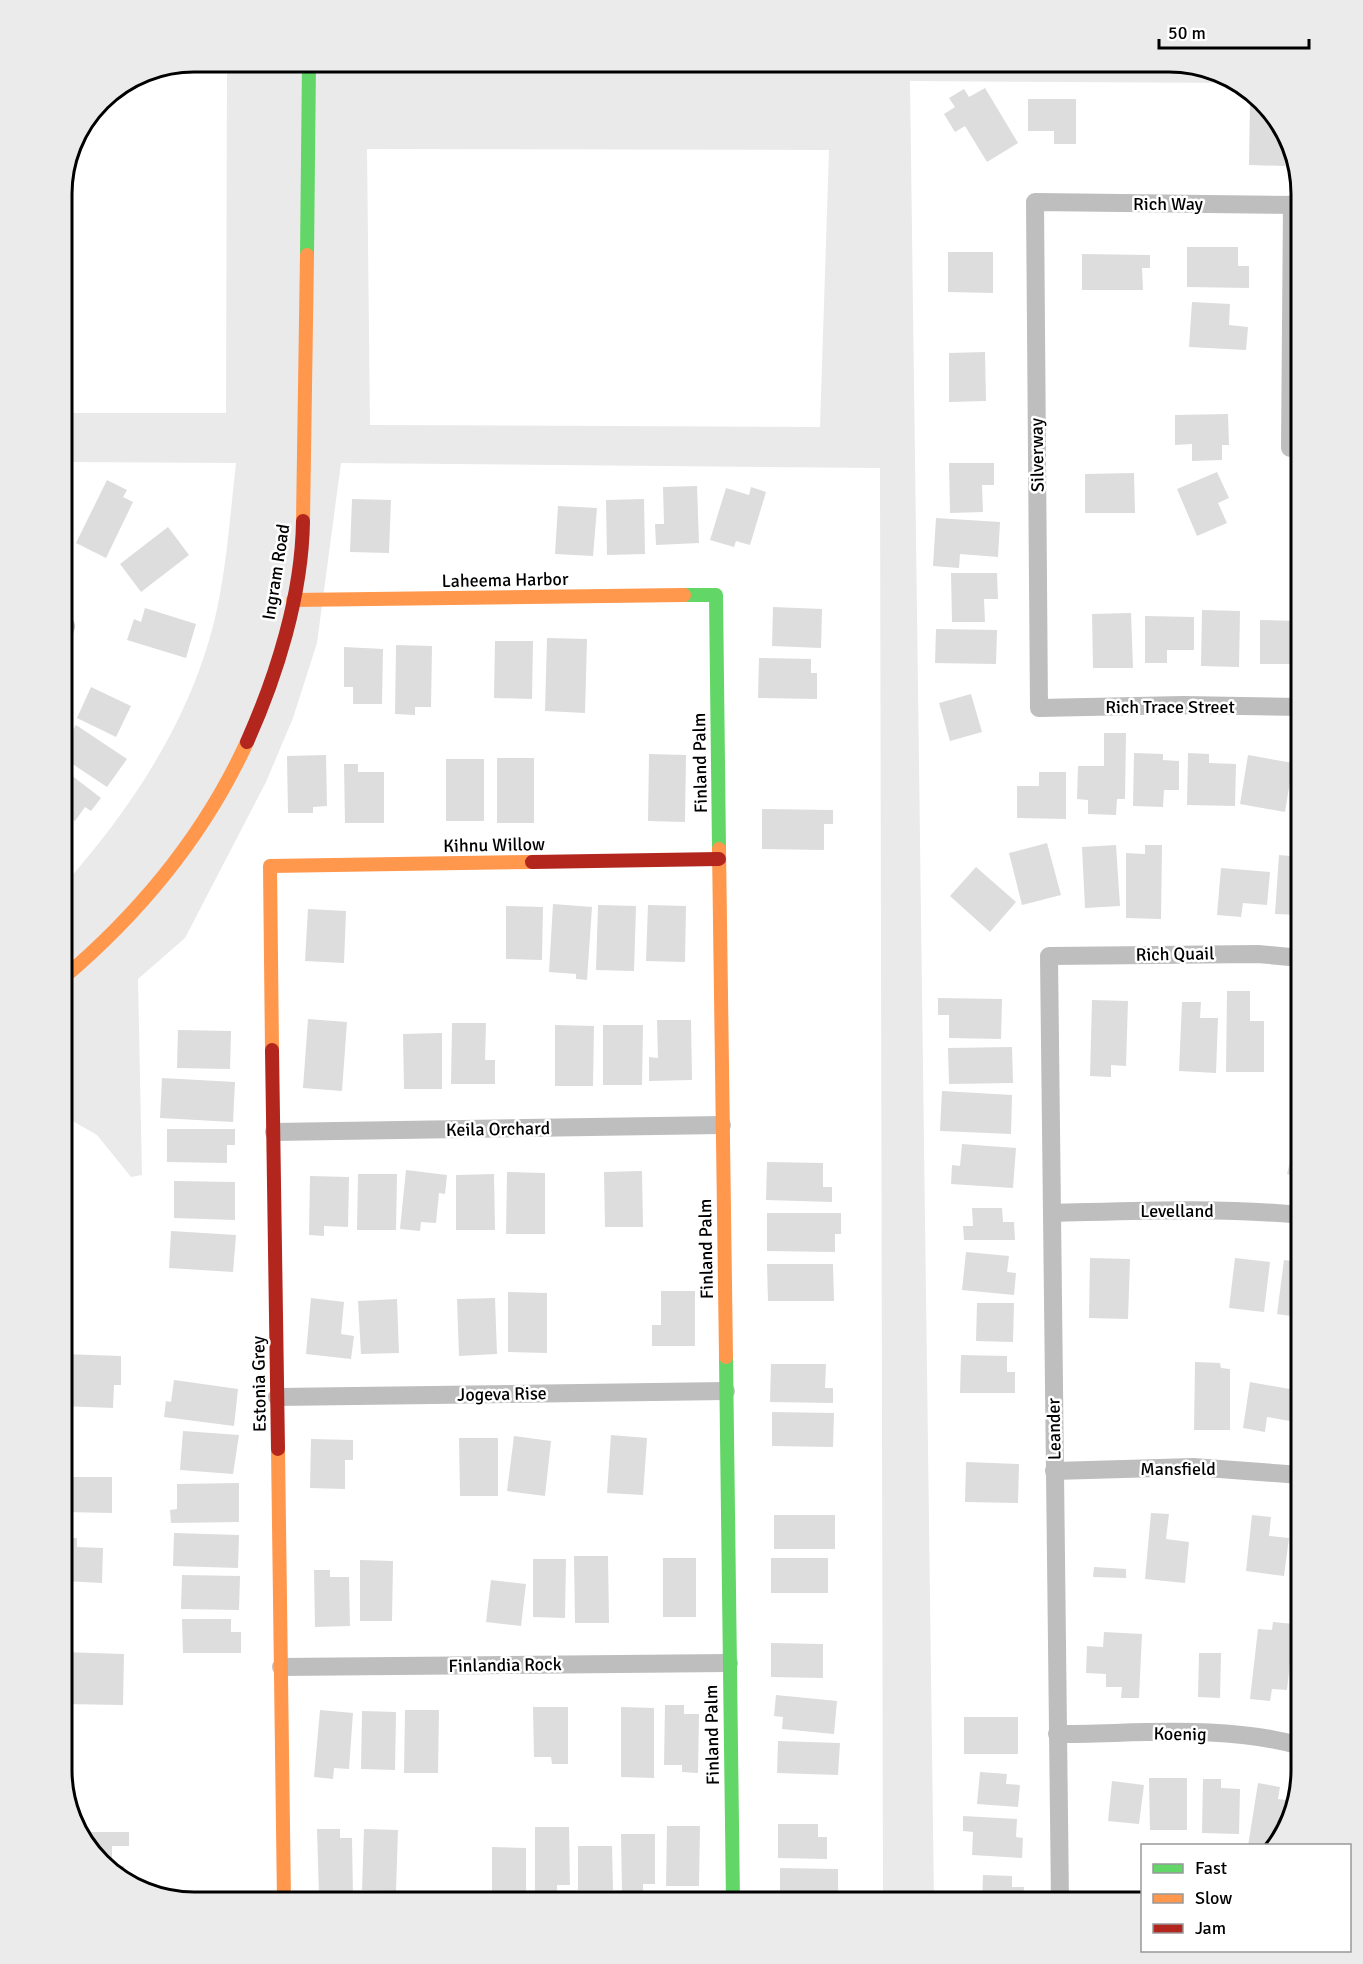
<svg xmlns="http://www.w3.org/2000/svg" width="1363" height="1964" font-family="Signika,sans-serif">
	<rect width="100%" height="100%" fill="#fff"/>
	<!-- green -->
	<path fill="#eaeaea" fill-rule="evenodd" d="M227 62H1177L1240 83 910 81 934 1902H883L880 468 341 463 317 643 293 718 266 782 185 938 138 979 142 1175 131 1177 97 1135 62 1115V887C136 804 200 706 220 594 228 551 231 506 236 463L62 462V413H226ZM367 149 829 150 820 427 370 425Z"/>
	<!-- building -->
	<g fill="#ddd">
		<path d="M985 88 1018 143 987 162 965 126 955 132 944 114 955 107 949 98 964 89 969 97Z"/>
		<path d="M1028 99H1076V144H1054V131H1028Z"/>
		<path d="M1250 100 1258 101 1284 128 1285 166 1249 165Z"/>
		<path d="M1187 247H1238V266H1249V288L1187 287Z"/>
		<path d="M948 252H993V293L948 292Z"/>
		<path d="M1082 254 1150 255V268H1142L1143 290H1082Z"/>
		<path d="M1192 302 1230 304 1229 325 1248 327 1246 350 1189 347Z"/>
		<path d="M985 352 986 401 949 402V353Z"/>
		<path d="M1228 414 1229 445H1222V460L1192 461V444L1175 445V415Z"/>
		<path d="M949 463H994V485H982L983 512 950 513Z"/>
		<path d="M1217 472 1229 498 1218 503 1227 523 1197 536 1177 489Z"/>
		<path d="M1134 473 1135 513H1085V474Z"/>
		<path d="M107 480 127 490 123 497 133 502 106 558 76 543Z"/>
		<path d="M697 486 699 543 656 545 655 524H664L663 487Z"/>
		<path d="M751 487 766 492 750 545 736 541 734 547 710 540 726 488 749 495Z"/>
		<path d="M352 499 391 500 389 553 350 552Z"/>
		<path d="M644 499 645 554 607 555 606 500Z"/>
		<path d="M558 506 597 508 593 556 555 554Z"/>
		<path d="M936 518 1000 522 998 557 960 554 959 568 933 566Z"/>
		<path d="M168 527 189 555 141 592 120 564Z"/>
		<path d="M951 573H997L998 599H984L985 622H952Z"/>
		<path d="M773 607 822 609 821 648 772 646Z"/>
		<path d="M145 608 196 624 186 658 127 640 134 619 141 622Z"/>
		<path d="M1202 610 1240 611 1239 667 1201 666Z"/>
		<path d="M1131 613 1133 668H1093L1092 614Z"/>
		<path d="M1145 616 1194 617V650H1167V663H1145Z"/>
		<path d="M1260 620 1299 621 1298 664H1260Z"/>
		<path d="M936 629 997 630 996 664 935 663Z"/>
		<path d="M547 638 587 639 585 713 545 711Z"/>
		<path d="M495 641H533L532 699 494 698Z"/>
		<path d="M396 645 432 646 431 707H415V715L395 714Z"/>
		<path d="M344 647 383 649 382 704H353V687H344Z"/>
		<path d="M759 658 811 659V673H817V699L758 698Z"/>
		<path d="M91 687 131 706 116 737 77 718Z"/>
		<path d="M971 694 982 732 950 741 939 703Z"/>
		<path d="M76 725 127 759 107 787 62 757V746Z"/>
		<path d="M1104 733H1126L1125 799H1117L1116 815 1088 814V800L1077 799 1078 766H1104Z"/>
		<path d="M1134 753 1163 754V760L1179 761V790H1164L1163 807 1133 806Z"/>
		<path d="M1188 753 1209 754V763L1236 764 1235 806 1187 805Z"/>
		<path d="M649 754 686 755 685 822 648 821Z"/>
		<path d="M326 755 327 806 313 807V813H288L287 756Z"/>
		<path d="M1248 755 1293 763 1285 812 1240 804Z"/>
		<path d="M1299 757H1301V800L1295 799Z"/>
		<rect x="497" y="758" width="37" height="65"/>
		<rect x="446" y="759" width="38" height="62"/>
		<path d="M344 764H358V772H384V823H345Z"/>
		<path d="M62 768 101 798 91 811 85 807 75 821 62 811Z"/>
		<path d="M1039 772H1066V819L1017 818V786H1039Z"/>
		<path d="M762 809 833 810V824H824V850L762 849Z"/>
		<path d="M1047 843 1061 895 1022 905 1009 853Z"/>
		<path d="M1116 845 1120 906 1085 908 1082 847Z"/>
		<path d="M1145 845H1162L1161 919 1126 918V853L1145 854Z"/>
		<path d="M1279 855 1301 857V915L1275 914Z"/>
		<path d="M976 867 1016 902 990 932 950 896Z"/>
		<path d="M1221 868 1270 872 1267 905 1243 903 1241 917 1217 915Z"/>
		<path d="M553 904 592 907 587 980 576 979V974L549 972Z"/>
		<path d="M598 905 636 906 634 971 596 970Z"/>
		<path d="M648 905 686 906 685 962 646 961Z"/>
		<path d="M506 906 543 907 542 960 506 959Z"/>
		<path d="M308 909 346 911 344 963 305 961Z"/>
		<path d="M1227 991H1250V1021H1264V1072H1226Z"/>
		<path d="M938 998 1002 999 1001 1039 949 1038V1015H938Z"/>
		<path d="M1092 1000 1128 1001 1126 1066 1111 1065V1077L1090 1076Z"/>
		<path d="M1182 1002H1201L1200 1018H1218L1216 1073 1179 1071Z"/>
		<path d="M308 1019 347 1022 342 1091 303 1088Z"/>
		<path d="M657 1020H691L692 1080 649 1081V1057L658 1058Z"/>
		<path d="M452 1023H486L485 1060H495V1084H451Z"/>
		<path d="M555 1025 594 1026 593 1086H555Z"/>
		<path d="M603 1025H643L642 1085H603Z"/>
		<path d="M178 1030 231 1031 230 1069 177 1068Z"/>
		<path d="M442 1033V1089H404L403 1034Z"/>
		<path d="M1012 1047 1013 1083 949 1084 948 1048Z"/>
		<path d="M162 1078 235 1082 233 1122 160 1118Z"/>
		<path d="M942 1091 1012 1095 1011 1134 940 1131Z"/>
		<path d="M1301 1117V1178L1287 1174Z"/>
		<path d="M167 1129H235V1145H227V1163L167 1162Z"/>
		<path d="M962 1144 1016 1148 1013 1188 951 1184 952 1165 960 1166Z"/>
		<path d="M767 1162 823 1163V1187H832V1202L766 1200Z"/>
		<path d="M406 1170 447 1175 445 1194 439 1193 436 1223 421 1222 420 1231 400 1229Z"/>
		<path d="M642 1171 643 1227H605L604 1172Z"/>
		<path d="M507 1172 545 1173V1234H506Z"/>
		<path d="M358 1174H397L396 1230H357Z"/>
		<path d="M494 1174 495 1230H456V1175Z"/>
		<path d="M310 1176 349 1177 348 1227 324 1226V1236L309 1235Z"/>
		<path d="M174 1181 235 1182V1220L174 1218Z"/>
		<path d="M972 1208H1002L1003 1222H1014L1015 1240H964L963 1226H973Z"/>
		<path d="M767 1213H841V1234H835V1252L767 1251Z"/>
		<path d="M171 1231 236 1235 233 1272 169 1268Z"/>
		<path d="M966 1252 1009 1256 1007 1272 1016 1273 1014 1295 962 1290Z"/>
		<path d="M1090 1258 1130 1259 1128 1319 1089 1318Z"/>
		<path d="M1235 1258 1270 1262 1264 1312 1229 1308Z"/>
		<path d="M1284 1260 1301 1262V1327L1296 1326 1298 1317 1277 1314Z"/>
		<path d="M767 1264H833L834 1301H768Z"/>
		<path d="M661 1291H695V1346H652V1325H661Z"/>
		<path d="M508 1292 547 1293V1353L508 1352Z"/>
		<path d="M311 1298 344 1302 341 1334 354 1336 351 1359 306 1354Z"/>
		<path d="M495 1298 497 1354 459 1356 457 1299Z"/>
		<path d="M397 1299 399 1353 361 1354 358 1301Z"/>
		<path d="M977 1303H1014L1013 1342 976 1341Z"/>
		<path d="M62 1354 121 1356V1385H114L113 1408 62 1406Z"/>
		<path d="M961 1355 1007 1356V1372H1015V1393H960Z"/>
		<path d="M1195 1362 1220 1363 1221 1368 1230 1369V1430H1194Z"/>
		<path d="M771 1364H826L825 1388H833V1403L770 1402Z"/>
		<path d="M174 1380 238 1389 234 1426 164 1417 166 1401 171 1402Z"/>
		<path d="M1250 1382 1295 1390 1290 1421 1267 1417 1265 1432 1243 1428Z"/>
		<path d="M772 1412 834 1413 833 1447 772 1446Z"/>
		<path d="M183 1431 239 1435 233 1474 180 1470Z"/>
		<path d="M611 1435 647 1438 643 1495 607 1493Z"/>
		<path d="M514 1436 551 1441 545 1496 507 1491Z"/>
		<path d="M459 1438H498V1496H460Z"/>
		<path d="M311 1439 353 1440V1460H345V1489L310 1488Z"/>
		<path d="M966 1462 1019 1464 1018 1503 965 1502Z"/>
		<path d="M62 1477H112V1513L65 1512Z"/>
		<path d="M239 1483V1522L171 1523 170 1510 177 1509V1484Z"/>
		<path d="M1151 1513 1169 1514 1166 1539 1189 1542 1185 1583 1145 1579Z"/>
		<rect x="774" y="1515" width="61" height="34"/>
		<path d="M1252 1515 1271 1517 1269 1536 1289 1538 1284 1576 1246 1571Z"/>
		<path d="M174 1533 239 1535 238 1568 173 1566Z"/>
		<path d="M62 1538H77V1547L103 1548 102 1583 64 1581Z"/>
		<path d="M574 1556H608L609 1623H575Z"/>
		<rect x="663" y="1558" width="33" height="59"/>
		<rect x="771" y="1558" width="57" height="35"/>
		<path d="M533 1559H566L565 1618 533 1617Z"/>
		<path d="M360 1560 393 1561 392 1621H360Z"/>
		<path d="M1094 1567 1126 1569V1578L1093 1577Z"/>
		<path d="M314 1570H330V1577H349L350 1626 315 1627Z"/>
		<path d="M182 1575 240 1576 239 1610 181 1609Z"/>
		<path d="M491 1580 526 1584 521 1626 486 1622Z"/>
		<path d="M182 1619H231V1632H241V1653H183Z"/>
		<path d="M1273 1622 1294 1624 1287 1690 1272 1689 1270 1701 1250 1699 1258 1629 1272 1630Z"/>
		<path d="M1104 1632 1142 1634 1139 1698H1121L1122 1687H1106V1674L1086 1673 1087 1646 1103 1647Z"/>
		<path d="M771 1643 823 1644V1678L771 1677Z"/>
		<path d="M62 1652 124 1654 123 1705 62 1704Z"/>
		<path d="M1199 1653H1221L1220 1698 1198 1697Z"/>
		<path d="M776 1695 837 1701 834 1734 782 1729 783 1717 774 1716Z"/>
		<path d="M665 1705H684V1714H699L698 1773 682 1772V1765H664Z"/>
		<path d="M533 1707H568V1764H552L551 1757H534Z"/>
		<path d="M621 1707 654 1708V1778L621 1777Z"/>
		<path d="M320 1710 353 1713 349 1769 334 1768 333 1779 314 1777Z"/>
		<path d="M405 1710H439L438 1773H404Z"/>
		<path d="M362 1711 396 1712 395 1770 361 1769Z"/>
		<rect x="964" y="1717" width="54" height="37"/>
		<path d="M778 1741 840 1743 838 1775 777 1773Z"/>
		<path d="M980 1772 1007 1774 1006 1784 1020 1785 1018 1807 977 1804Z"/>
		<path d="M1149 1778H1187V1830H1150Z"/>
		<path d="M1203 1779H1221V1788L1240 1789 1239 1834 1202 1833Z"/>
		<path d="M1112 1781 1144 1785 1139 1824 1108 1821Z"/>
		<path d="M1258 1783 1280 1787 1278 1799 1293 1801 1284 1837 1275 1846H1248Z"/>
		<path d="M963 1816 1017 1819 1016 1837 1023 1838 1022 1858 972 1855 973 1832 963 1831Z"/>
		<path d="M778 1824H818V1837H827V1859L778 1858Z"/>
		<path d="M667 1826H700L699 1886H666Z"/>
		<path d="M535 1827H569L570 1885H557V1895H535Z"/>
		<path d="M317 1829H340V1838H352L353 1896H319Z"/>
		<path d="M364 1829 398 1830 396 1891 362 1890Z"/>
		<path d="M78 1832H129V1846H112V1865L124 1866V1881L79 1836Z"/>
		<path d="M621 1834H655V1884H643V1894H622Z"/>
		<path d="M578 1846H612L613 1890H578Z"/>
		<path d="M492 1847 526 1848V1892H492Z"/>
		<path d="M780 1868 838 1869V1901H780Z"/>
		<path d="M983 1875 1012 1876V1887H1024L1023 1902H982Z"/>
	</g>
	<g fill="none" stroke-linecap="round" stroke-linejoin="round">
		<!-- street -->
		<g stroke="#bebebe" stroke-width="18">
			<path d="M1290 448 1292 204"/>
			<path d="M62 641 66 626 62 616"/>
			<path d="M1301 707 1183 705 1039 708 1035 202 1301 205"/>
			<path d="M274 1132 722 1125"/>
			<path d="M1052 1213C1135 1211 1218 1207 1301 1215"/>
			<path d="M277 1397 726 1391"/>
			<path d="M1054 1471 1193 1467 1301 1475"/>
			<path d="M281 1667 729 1663"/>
			<path d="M1057 1734C1137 1734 1224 1724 1301 1746"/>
			<path d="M1060 1902 1049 956 1258 954 1301 958"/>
		</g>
		<!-- fast -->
		<g stroke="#63d668" stroke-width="14">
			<path d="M307 255 309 62"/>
			<path d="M684 595H716L719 849"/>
			<path d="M726 1357 733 1902"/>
		</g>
		<!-- slow -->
		<g stroke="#ff974d" stroke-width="14">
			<path d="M303 521 307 255"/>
			<path d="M293 600 684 595"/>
			<path d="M719 849 726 1357"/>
			<path d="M62 979C140 913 204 836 247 742"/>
			<path d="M272 1050 270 866 532 862"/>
			<path d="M278 1449 284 1902"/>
		</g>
		<!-- jam -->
		<g stroke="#b3261e" stroke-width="14">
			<path d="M247 742C277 675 302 595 303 521"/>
			<path d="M532 862 719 859"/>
			<path d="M272 1050 278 1449"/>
		</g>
	</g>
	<g text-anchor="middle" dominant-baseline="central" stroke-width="5" stroke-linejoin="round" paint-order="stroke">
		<!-- street labels -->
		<g font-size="18" fill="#000" stroke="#fff">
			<text x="1168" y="204">Rich Way</text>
			<text transform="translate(1037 455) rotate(-91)">Silverway</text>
			<text transform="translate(276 572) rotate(-81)">Ingram Road</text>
			<text transform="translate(505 580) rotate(-1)">Laheema Harbor</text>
			<text x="1170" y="707">Rich Trace Street</text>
			<text transform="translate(700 763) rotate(-91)">Finland Palm</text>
			<text transform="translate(494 845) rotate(-1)">Kihnu Willow</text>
			<text transform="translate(1175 954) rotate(-1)">Rich Quail</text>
			<text transform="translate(498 1129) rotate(-1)">Keila Orchard</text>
			<text x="1177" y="1211">Levelland</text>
			<text transform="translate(706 1249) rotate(-91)">Finland Palm</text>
			<text transform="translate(259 1384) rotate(-91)">Estonia Grey</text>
			<text transform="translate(502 1394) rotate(-1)">Jogeva Rise</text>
			<text transform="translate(1054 1429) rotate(-91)">Leander</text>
			<text x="1178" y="1469">Mansfield</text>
			<text transform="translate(505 1665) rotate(-1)">Finlandia Rock</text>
			<text transform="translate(1180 1734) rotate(1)">Koenig</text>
			<text transform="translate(712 1735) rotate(-91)">Finland Palm</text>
		</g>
	</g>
	<!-- crop -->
	<path d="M0 0H1363V1964H0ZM194 72H1169A122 122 0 0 1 1291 194V1770A122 122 0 0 1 1169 1892H194A122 122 0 0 1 72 1770V194A122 122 0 0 1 194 72Z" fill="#ebebeb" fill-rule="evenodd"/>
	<path fill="none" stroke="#000" stroke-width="3" d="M194 72H1169A122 122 0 0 1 1291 194V1770A122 122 0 0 1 1169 1892H194A122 122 0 0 1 72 1770V194A122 122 0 0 1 194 72Z"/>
	<!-- legend -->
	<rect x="1141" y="1844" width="210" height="108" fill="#ffffff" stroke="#999999" stroke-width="1.5"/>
	<rect x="1153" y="1864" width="30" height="9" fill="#63d668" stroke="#999999" stroke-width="1.5"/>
	<text x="1195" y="1874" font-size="18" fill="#000000">Fast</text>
	<rect x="1153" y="1894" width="30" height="9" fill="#ff974d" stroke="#999999" stroke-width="1.5"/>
	<text x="1195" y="1904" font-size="18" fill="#000000">Slow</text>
	<rect x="1153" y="1924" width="30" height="9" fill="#b3261e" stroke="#999999" stroke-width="1.5"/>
	<text x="1195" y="1934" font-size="18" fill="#000000">Jam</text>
	<!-- scale -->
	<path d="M1159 39v9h150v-9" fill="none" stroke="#000000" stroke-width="3"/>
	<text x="1168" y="39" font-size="18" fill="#000000" stroke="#ffffff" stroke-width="4.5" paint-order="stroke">50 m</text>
</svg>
